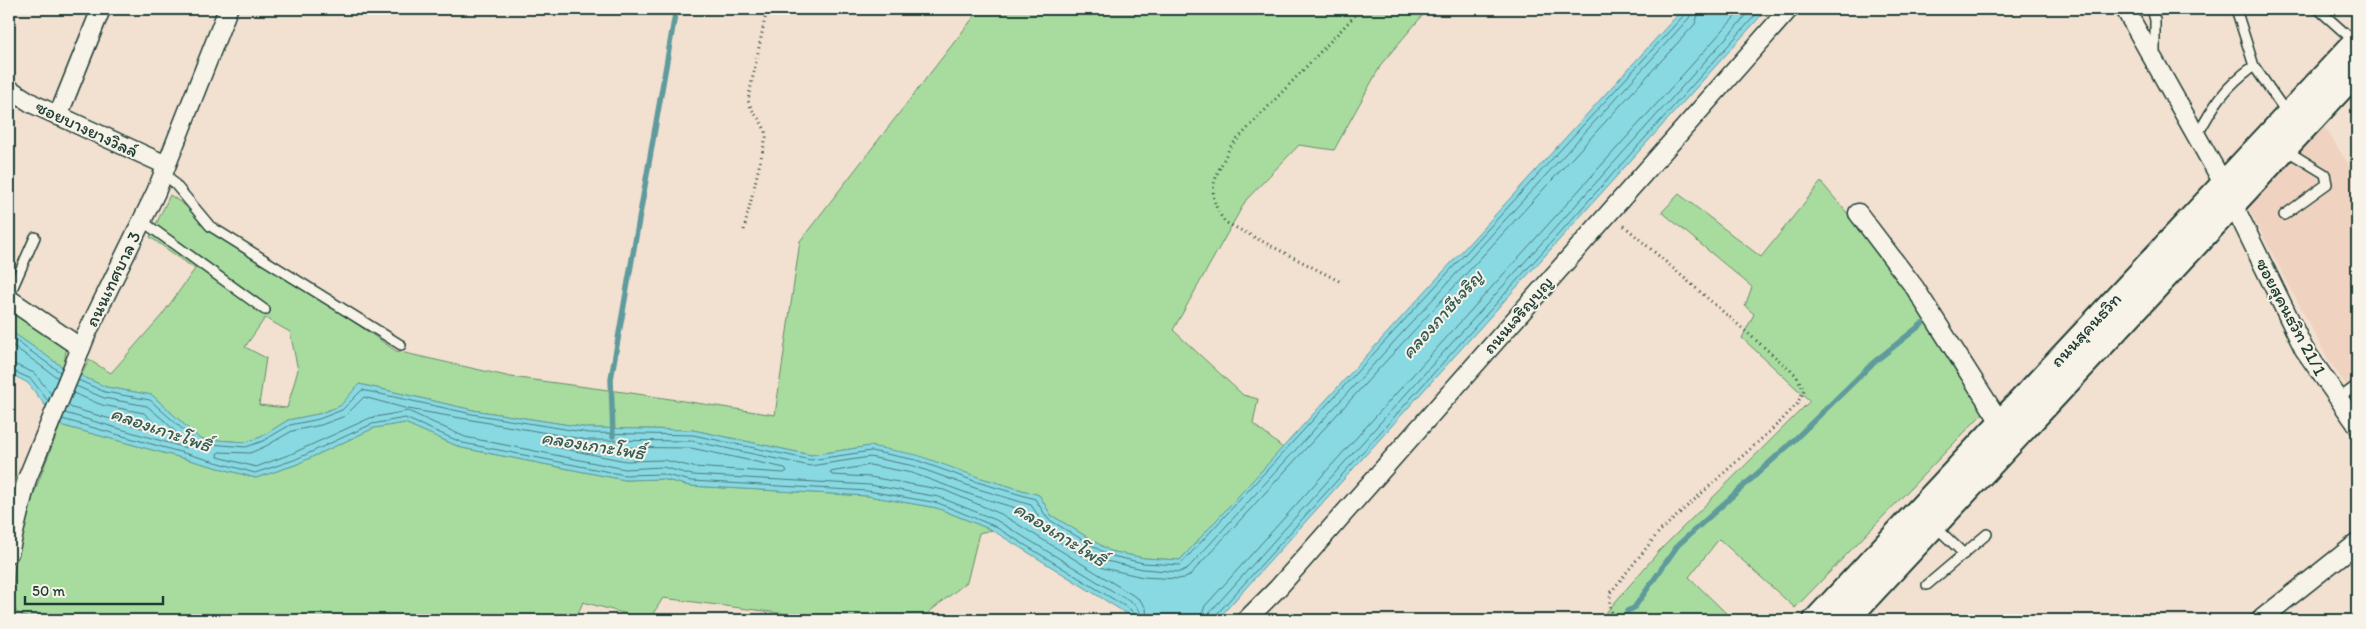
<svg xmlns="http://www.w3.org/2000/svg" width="2366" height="629" font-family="Itim,'Playpen Sans Thai',sans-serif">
	<rect width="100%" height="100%" fill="#f2e0d1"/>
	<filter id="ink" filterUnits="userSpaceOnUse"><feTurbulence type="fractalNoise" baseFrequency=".02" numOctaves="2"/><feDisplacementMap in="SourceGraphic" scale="10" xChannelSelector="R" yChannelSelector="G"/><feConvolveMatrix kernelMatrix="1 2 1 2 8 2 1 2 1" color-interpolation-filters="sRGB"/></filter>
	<g filter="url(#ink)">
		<!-- built -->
		<path fill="#efd3c0" d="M2323 124 2357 178V400L2329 361 2247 206Z"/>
		<!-- green -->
		<g fill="#a8dc9e" stroke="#648c69" fill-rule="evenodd">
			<path d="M980 9H1428L1382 63 1334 150 1299 145 1246 200 1173 330 1243 395 1258 399 1253 424 1283 448 1180 560 1144 558 1110 551 1051 515 1039 495 870 446 811 455 693 430 589 428 473 410 359 384 341 406 318 414 288 420 261 437 246 442 200 439 152 395 106 387 81 376 89 360 111 373 162 315 195 269 150 237 170 195 396 351 511 377 631 393 775 415 800 241ZM265 318 290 332 298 370 287 408 259 405 266 358 245 347Z"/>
			<path d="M1821 182 1864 233 1917 303 1985 411 1795 608 1719 539 1689 577 1733 620H1578L1604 615 1660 550 1810 401 1742 338 1754 314 1745 306 1752 287 1662 212 1679 194 1761 257Z"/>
			<path d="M9 305 66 348 64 368 9 330Z"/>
			<path d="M405 423 462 448 625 480 662 479 690 486 868 496 937 508 992 530 979 533 967 582 919 620H833L663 598 649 620 583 602 575 620H31L15 611C5 553 40 480 60 425L256 478 295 465 374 428Z"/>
		</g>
		<!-- water -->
		<path fill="#89d9e3" stroke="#5f9b9d" d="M1683 9H1767L1217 620H1125L1129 615 992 530 937 508 868 496 690 486 662 479 625 480 462 448 405 423 374 428 295 465 256 478 60 425 28 383 9 373V330L64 368 106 387 152 395 200 439 246 442 261 437 288 420 318 414 340 406 359 384 473 410 589 428 693 430 811 455 870 446 917 455 978 477 1039 495 1051 515 1110 551 1144 558 1180 560Z"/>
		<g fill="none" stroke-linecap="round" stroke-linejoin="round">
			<!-- shore -->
			<g stroke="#497b7a" stroke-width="1">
				<path d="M9 336 60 372"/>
				<path d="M9 343 58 378"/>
				<path d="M9 362 34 373 51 394"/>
				<path d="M9 369 31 379 48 401"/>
				<path d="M78 380 105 392 150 400 198 443 246 447 263 441 290 425 319 419 342 410 362 390 472 414 589 433 693 435 811 460 871 451 916 460 977 482 1035 499 1048 519 1108 555 1143 563 1180 565 1685 14 1686 9"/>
				<path d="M68 405 72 408 160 433 163 431 144 413 102 405 73 393"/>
				<path d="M65 413 186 448 189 446 166 422 147 406 104 398 76 386"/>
				<path d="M62 419 255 473 294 460 372 424 405 418 463 443 625 475 662 474 691 481 868 491 938 503 994 526 1131 610 1134 615 1132 620"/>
				<path d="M545 440 588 447 691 448 785 468 787 471 784 473 693 467 664 460 626 461 544 445 542 442Z"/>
				<path d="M1139 620 1140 612 1134 604 996 520 939 497 870 485 692 475 663 467 625 469 465 437 408 411 370 418 291 454 256 467 218 457 217 454 219 452 250 453 266 446 292 431 321 425 345 416 364 397 408 409 588 440 692 441 810 466 870 457 914 466 975 488 1031 505 1044 524 1106 561 1143 569 1180 572 1188 568 1689 18 1693 9"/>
				<path d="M1147 620 1146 608 1139 599 1001 514 944 490 870 477 832 475 830 472 870 465 912 473 972 495 1026 511 1041 531 1103 568 1143 577 1179 579 1188 577 1695 24 1700 9"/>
				<path d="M1200 620 1205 606 1742 9"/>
				<path d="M1208 620 1211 611 1752 9"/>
				<path d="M1214 620 1216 615 1761 9"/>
			</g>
			<!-- stream -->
			<g stroke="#5f9b9d" stroke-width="5.5">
				<path d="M613 436 611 379 676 9"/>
				<path d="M1627 611 1634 608 1678 545 1788 446 1873 363 1922 324"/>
				<path d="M1271 620 1272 617"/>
			</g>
			<!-- service casing -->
			<g stroke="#1f3d34" stroke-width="12">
				<g id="service">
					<path d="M399 9H400"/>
					<path d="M2152 9 2155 20V57"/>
					<path d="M2236 9 2254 66 2288 115"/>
					<path d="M2318 9 2355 42"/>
					<path d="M2197 136C2213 106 2225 86 2254 66"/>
					<path d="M164 171 210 226 401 345"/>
					<path d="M2284 215 2327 184 2325 174 2284 149"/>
					<path d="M142 221 265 310"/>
					<path d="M9 296 35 237"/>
					<path d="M2338 399 2357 385"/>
					<path d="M1935 526 1964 554"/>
					<path d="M1927 585 1987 534"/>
				</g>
			</g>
			<!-- minor casing -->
			<g stroke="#1f3d34" stroke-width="21">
				<g id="minor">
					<path d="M2125 9 2223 183 2304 349 2357 425"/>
					<path d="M9 89 33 104 166 165"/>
					<path d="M58 116 101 9"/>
					<path d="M1858 213 1915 288 2000 422"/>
					<path d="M9 299 81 348"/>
					<path d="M9 553 27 479 87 333 156 192 228 9"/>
					<path d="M1246 620 1278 588 1789 9"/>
					<path d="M2260 620 2357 543"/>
				</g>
			</g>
			<!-- secondary casing -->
			<g stroke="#1f3d34" stroke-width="28">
				<g id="secondary">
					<path d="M1816 620 2357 41"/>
					<path d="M1846 620 2357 71"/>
				</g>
			</g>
			<!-- path -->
			<g stroke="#1f3d34" stroke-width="3" stroke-dasharray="1 4" stroke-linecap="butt">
				<path d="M744 230 766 137C765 121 752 115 748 100L767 9"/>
				<path d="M1339 281 1225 222C1203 192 1216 177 1230 147L1361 9"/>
				<path d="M1618 620C1609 612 1609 603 1611 592L1659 532 1780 422 1797 404 1804 390 1796 375 1622 224"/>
			</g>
			<!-- service -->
			<use href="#service" stroke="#f7f3e8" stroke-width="9"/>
			<!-- minor -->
			<use href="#minor" stroke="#f7f3e8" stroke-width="18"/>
			<!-- secondary -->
			<use href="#secondary" stroke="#f7f3e8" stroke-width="24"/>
		</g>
	</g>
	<g text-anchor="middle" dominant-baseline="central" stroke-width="4" stroke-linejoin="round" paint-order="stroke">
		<!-- street labels -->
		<g font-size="18" fill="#1f3d34" stroke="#f7f3e8">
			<text transform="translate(87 129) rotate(25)">ซอยบางยางวิลล์</text>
			<text transform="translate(113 279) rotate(-64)">ถนนเทศบาล 3</text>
			<text transform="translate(1518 315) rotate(-49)">ถนนเจริญบุญ</text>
			<text transform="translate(2291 317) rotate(62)">ซอยสุคนธวิท 21/1</text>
			<text transform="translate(2086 330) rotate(-47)">ถนนสุคนธวิท</text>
		</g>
		<!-- water labels -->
		<g font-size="19" font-style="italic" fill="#345c57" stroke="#f7f3e8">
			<text transform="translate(1442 314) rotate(-48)">คลองภาษีเจริญ</text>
			<text transform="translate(161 429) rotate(19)">คลองเกาะโพธิ์</text>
			<text transform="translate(593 445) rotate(9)">คลองเกาะโพธิ์</text>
			<text transform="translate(1060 534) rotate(32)">คลองเกาะโพธิ์</text>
		</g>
	</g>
	<!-- margin -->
	<rect width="2366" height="629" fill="none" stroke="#f7f3e8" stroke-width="30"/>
	<rect x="15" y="15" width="2336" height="599" fill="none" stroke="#1f3d34" stroke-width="2" filter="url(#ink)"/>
	<!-- scale -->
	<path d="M25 596v8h138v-8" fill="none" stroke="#1f3d34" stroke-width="2.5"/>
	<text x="32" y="596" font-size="15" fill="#1f3d34" stroke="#f7f3e8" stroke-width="4" paint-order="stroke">50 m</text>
</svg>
